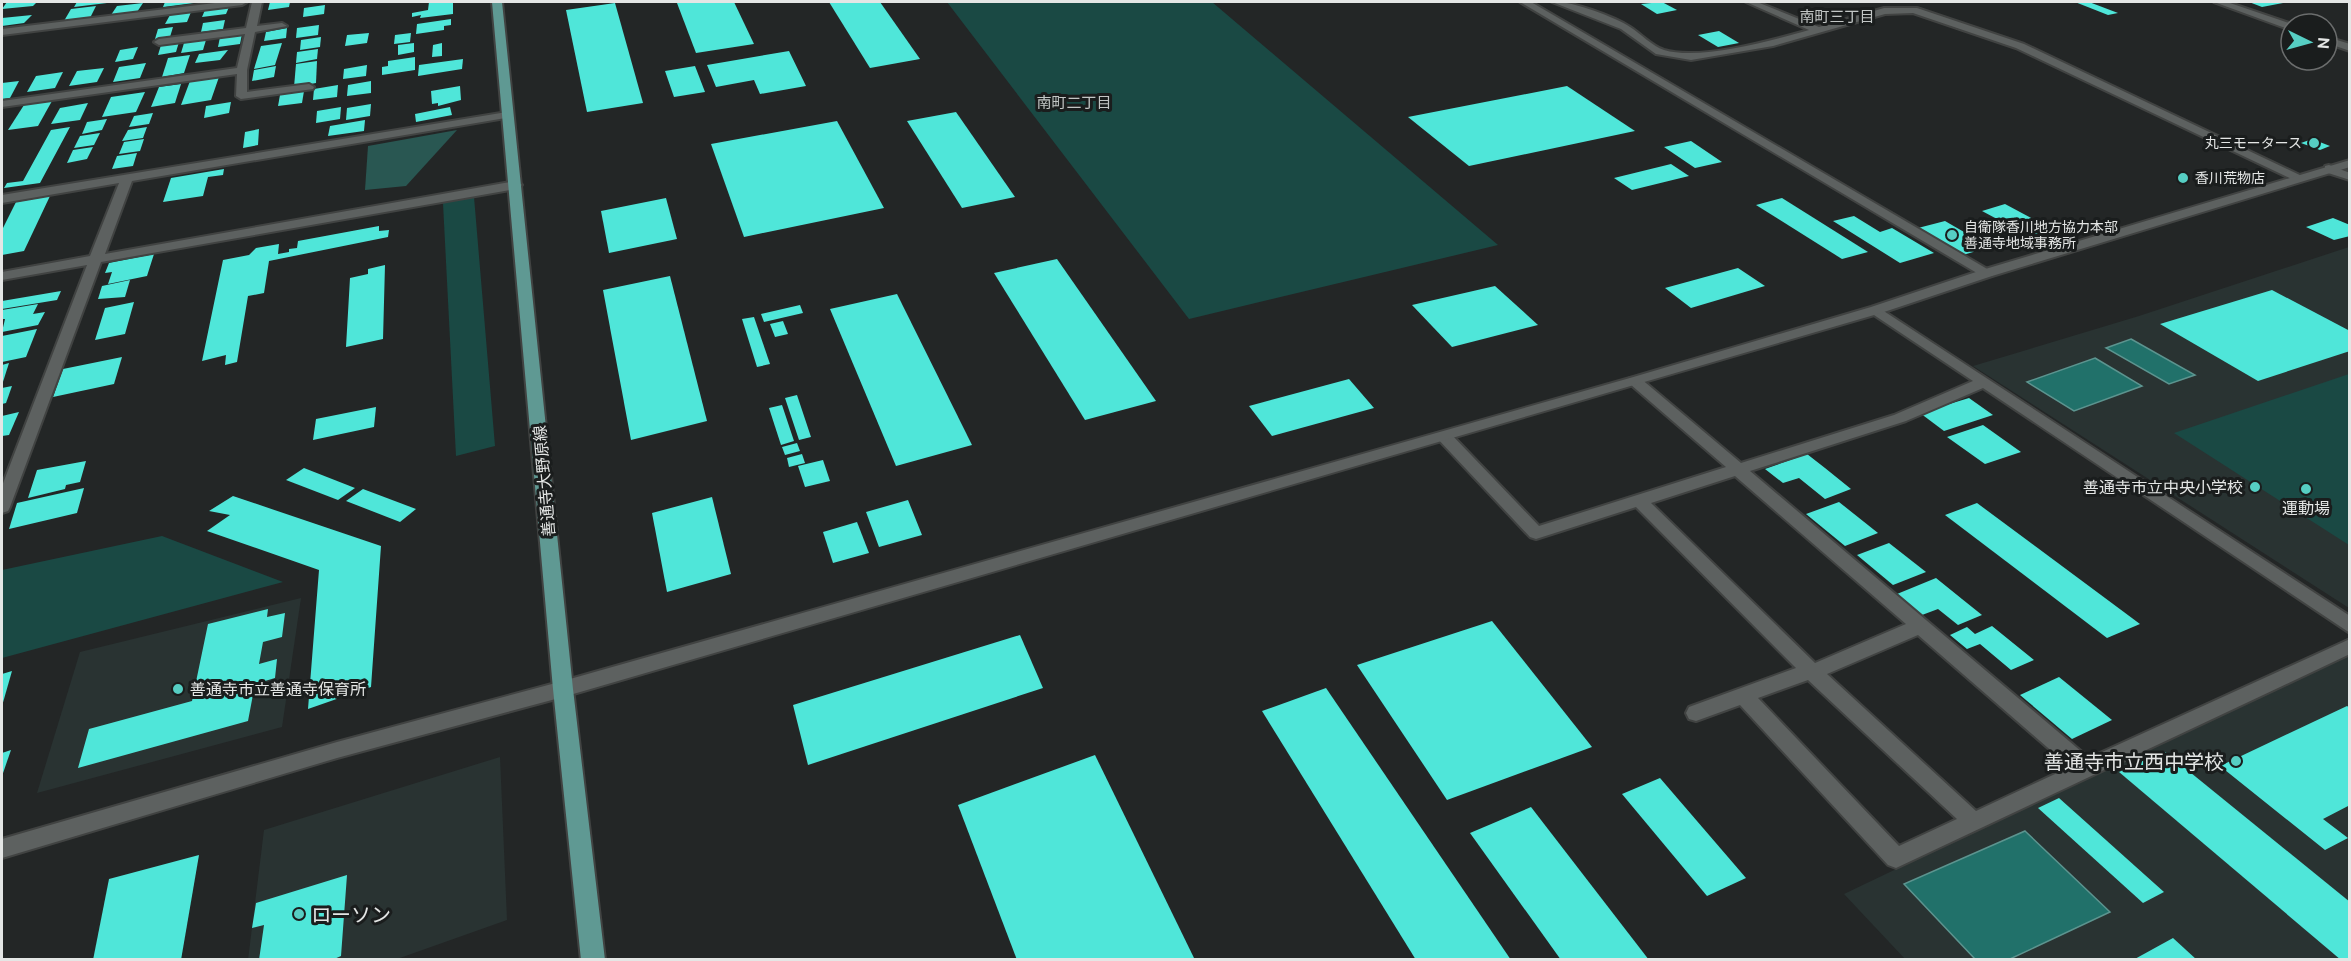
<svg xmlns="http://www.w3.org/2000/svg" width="2351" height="961" font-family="Ubuntu,'Noto Sans JP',sans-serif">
	<rect width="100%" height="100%" fill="#232626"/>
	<!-- built -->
	<g fill="#293332">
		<path d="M2349 247V608L1973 366 2139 316Z"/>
		<path d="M301 598 282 727 37 793 80 652Z"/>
		<path d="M2349 653V959H1905L1844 894Z"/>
		<path d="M500 757 507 920 397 959 248 960 264 830Z"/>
	</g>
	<!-- green -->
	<g fill="#1a4944">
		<path d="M947 2H1212L1498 245 1189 319Z"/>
		<path d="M474 197 495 446 456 456 443 203Z"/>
		<path d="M2349 374V545L2174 433Z"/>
		<path d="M162 536 283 582 2 658V570Z"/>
	</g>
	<!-- forest -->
	<path fill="#295752" d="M457 130 406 186 365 190 368 146Z"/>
	<!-- water -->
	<g fill="#21716a" stroke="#5c948f" stroke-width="1.5">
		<path d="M2131 339 2195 375 2169 384 2106 348Z"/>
		<path d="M2095 358 2142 386 2074 411 2027 382Z"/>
		<path d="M2025 831 2110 912 2010 959H1975L1904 884Z"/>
	</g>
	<!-- building -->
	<g fill="#4fe6d9">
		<path d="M7 2H37L33 6 2 9Z"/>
		<path d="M77 2H106L107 3 74 7Z"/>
		<path d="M165 2H194V3L163 7Z"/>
		<path d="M270 2H290L289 7 268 10Z"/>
		<path d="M429 2H453V14L420 18 421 15 412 17V13L428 10Z"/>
		<path d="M687 2H734L754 44 696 53 677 3Z"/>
		<path d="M829 2H880L920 59 870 68Z"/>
		<path d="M1662 2 1677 10 1657 14 1641 4Z"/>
		<path d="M2075 2H2089L2118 13 2108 15Z"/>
		<path d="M2249 2H2282L2283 3 2262 7Z"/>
		<path d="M143 3 137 12 111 15 117 6Z"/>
		<path d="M615 3 643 103 587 112 566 10Z"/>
		<path d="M325 5 324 14 303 17 304 8Z"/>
		<path d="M96 6 90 18 64 21 71 9Z"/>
		<path d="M229 7 226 14 202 17 205 10Z"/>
		<path d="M191 12 187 22 165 24 170 15Z"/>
		<path d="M32 15 24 23 2 26V18Z"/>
		<path d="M451 19V25L444 26V30L416 34 417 24Z"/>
		<path d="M225 20 223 29 201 32 203 23Z"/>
		<path d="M319 25 318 35 296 38 297 28Z"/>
		<path d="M173 27 170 37 155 39 158 29Z"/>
		<path d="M287 28 286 38 264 41 266 32Z"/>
		<path d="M1719 31 1739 43 1718 47 1698 35Z"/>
		<path d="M369 33 367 43 345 46 347 35Z"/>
		<path d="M411 33 410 42 394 44 395 35Z"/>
		<path d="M242 34 240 44 218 47 220 37Z"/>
		<path d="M321 37 320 47 300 50 301 40Z"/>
		<path d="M206 40 203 50 181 53 184 43Z"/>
		<path d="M179 42 176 52 158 55 161 45Z"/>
		<path d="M282 43 275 65 254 69 261 46Z"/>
		<path d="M414 43V52L398 55V45Z"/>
		<path d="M442 43V56L432 57 433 45Z"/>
		<path d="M138 47 133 59 115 62 120 50Z"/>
		<path d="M318 49 317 59 296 63 297 52Z"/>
		<path d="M228 50 220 60 195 63 199 54Z"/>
		<path d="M789 51 806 86 760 94 754 80 716 87 707 65Z"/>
		<path d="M190 55 184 73 162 77 168 58Z"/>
		<path d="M415 57V70L382 75V67L388 66V61Z"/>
		<path d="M463 59 462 69 418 76 419 65Z"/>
		<path d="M317 61 316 83 294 87 296 64Z"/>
		<path d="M146 63 140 78 113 82 119 67Z"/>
		<path d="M367 65 366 76 343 79 344 69Z"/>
		<path d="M276 66 274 77 252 81 254 70Z"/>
		<path d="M695 66 705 92 674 97 665 71Z"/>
		<path d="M104 68 97 82 69 86 77 71Z"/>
		<path d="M63 72 55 88 27 92 36 76Z"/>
		<path d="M219 77 211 100 181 105 190 81Z"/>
		<path d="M19 81 10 98 2 99V83Z"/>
		<path d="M371 81V93L347 96 348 85Z"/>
		<path d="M181 84 175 103 151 107 159 87Z"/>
		<path d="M338 85 337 97 313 100 314 89Z"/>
		<path d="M460 86 461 100 438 106V103L432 104 431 91Z"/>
		<path d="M1567 86 1635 131 1469 166 1408 117Z"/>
		<path d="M304 91 302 103 278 106 280 95Z"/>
		<path d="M145 92 136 112 102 117 111 97Z"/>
		<path d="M52 101 38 126 8 130 24 105Z"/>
		<path d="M231 102 229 113 204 118 206 106Z"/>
		<path d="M88 103 80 120 51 124 60 108Z"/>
		<path d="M371 104 370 116 346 120 347 108Z"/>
		<path d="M341 107 340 119 316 123 317 111Z"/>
		<path d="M450 107 452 115 416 122 415 114Z"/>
		<path d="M956 112 1015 197 962 208 907 121Z"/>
		<path d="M153 113 149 124 129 127 134 116Z"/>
		<path d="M107 119 102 130 82 134 87 122Z"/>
		<path d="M365 120 364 131 328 136 330 126Z"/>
		<path d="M837 121 884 208 744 237 711 144Z"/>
		<path d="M70 127 40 183 4 188 7 183 23 181 51 130Z"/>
		<path d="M147 127 143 138 122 141 128 130Z"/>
		<path d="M259 129 258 145 243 148 245 132Z"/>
		<path d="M100 133 94 145 74 148 80 136Z"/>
		<path d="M144 139 140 151 119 154 124 142Z"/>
		<path d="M2312 139 2330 146 2320 150 2301 143Z"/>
		<path d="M1691 141 1722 162 1695 168 1664 147Z"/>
		<path d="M93 147 87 159 67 163 73 150Z"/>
		<path d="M137 153 133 166 112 169 117 156Z"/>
		<path d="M1671 164 1689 176 1632 190 1614 178Z"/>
		<path d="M224 169 223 175 208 177 203 196 163 202 171 178Z"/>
		<path d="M50 196 24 251 2 255V230L16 202Z"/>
		<path d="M666 198 677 239 609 253 601 211Z"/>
		<path d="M1782 198 1868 252 1842 259 1756 205Z"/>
		<path d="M2005 204 2052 229 2029 236 1982 211Z"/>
		<path d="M1854 216 1880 232 1892 228 1934 253 1900 263 1833 221Z"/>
		<path d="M2333 218 2350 225V236L2334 240 2306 227Z"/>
		<path d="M1945 221 1990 247 1963 255 1918 228Z"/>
		<path d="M379 226V231L389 230 388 237 269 261 264 293 248 296 237 362 225 365 226 355 202 361 223 260 249 255 256 248 279 244 278 254 289 252V249L297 248 298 241Z"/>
		<path d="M154 254 147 276 108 284 112 272 105 273 109 263Z"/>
		<path d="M1057 259 1156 401 1085 420 994 273Z"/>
		<path d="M385 265 383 339 346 347 350 278 368 274V269Z"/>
		<path d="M1738 268 1765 286 1691 308 1665 288Z"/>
		<path d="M670 276 707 421 631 440 603 290Z"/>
		<path d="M130 280 125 297 98 299 102 286Z"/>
		<path d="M1495 286 1538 325 1452 347 1412 305Z"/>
		<path d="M2272 290 2350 331V351L2258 381 2160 324Z"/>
		<path d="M61 291 57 300 2 309V301Z"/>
		<path d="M897 294 972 445 896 466 830 309Z"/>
		<path d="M134 302 125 334 95 340 105 308Z"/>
		<path d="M38 304 33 314 45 312 38 325 2 332 5 319H2V310Z"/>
		<path d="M800 305 803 313 764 322 761 314Z"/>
		<path d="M754 317 770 364 757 367 742 319Z"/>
		<path d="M783 321 788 334 775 337 770 324Z"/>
		<path d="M37 329 26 357 2 362V336Z"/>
		<path d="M122 357 114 384 53 397 63 369Z"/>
		<path d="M9 363 2 385V365Z"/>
		<path d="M1349 379 1374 408 1272 436 1249 406Z"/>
		<path d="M12 386 6 403 2 404V388Z"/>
		<path d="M797 395 811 437 799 440 785 398Z"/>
		<path d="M1969 398 1993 415 1944 431 1920 413Z"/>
		<path d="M782 405 794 441 781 445 769 408Z"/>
		<path d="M376 407 374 427 313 440 316 419Z"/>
		<path d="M19 412 9 435 2 436V416Z"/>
		<path d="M1983 425 2021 452 1985 464 1947 437Z"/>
		<path d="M797 443 800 451 785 455 782 447Z"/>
		<path d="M802 454 805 463 789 467 787 458Z"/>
		<path d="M1807 454 1825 468 1851 489 1825 499 1799 478 1783 483 1765 469Z"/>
		<path d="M823 460 830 481 805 487 798 466Z"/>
		<path d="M86 461 80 482 66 485 65 489 28 498 37 470Z"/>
		<path d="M304 468 355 488 338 500 286 480Z"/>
		<path d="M84 488 77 513 9 529 17 503Z"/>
		<path d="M363 489 416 509 400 522 346 501Z"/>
		<path d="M233 496 381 546 371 687 308 709 319 570 207 531 230 515 209 511Z"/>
		<path d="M712 497 731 574 667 592 652 513Z"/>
		<path d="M908 500 922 535 879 547 866 512Z"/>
		<path d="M1839 502 1878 533 1845 546 1806 514Z"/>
		<path d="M1977 503 2140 624 2107 638 1945 515Z"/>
		<path d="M857 522 869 553 833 563 823 532Z"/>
		<path d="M1889 543 1926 572 1893 585 1857 555Z"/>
		<path d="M1936 578 1962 599 1982 615 1958 625 1938 609 1922 615 1897 594Z"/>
		<path d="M268 609 267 617 285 613 282 637 263 642 259 664 277 659 275 678 255 684 248 721 78 768 89 729 192 701 208 624Z"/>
		<path d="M1492 621 1592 747 1447 800 1357 665Z"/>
		<path d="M1992 626 2034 660 2011 670 1980 644 1967 649 1950 635 1967 627 1975 634Z"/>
		<path d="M1020 635 1043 688 808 765 793 705Z"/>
		<path d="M12 671 2 706V674Z"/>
		<path d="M2059 677 2112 720 2072 739 2020 695Z"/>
		<path d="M1326 688 1511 960H1416L1262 711Z"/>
		<path d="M2347 706 2350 708V805L2323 819 2348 838 2325 850 2220 766Z"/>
		<path d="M11 750 2 776V753Z"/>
		<path d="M2164 751 2350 902V960H2341L2119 772Z"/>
		<path d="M1095 755 1195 960H1017L958 805Z"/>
		<path d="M1660 778 1746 878 1707 896 1622 794Z"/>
		<path d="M2059 798 2164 892 2143 903 2038 808Z"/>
		<path d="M1531 807 1649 960H1561L1470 833Z"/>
		<path d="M199 855 181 960H93L109 879Z"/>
		<path d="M347 875 341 956 332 960H259L264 925 252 928 256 903Z"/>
		<path d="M2173 938 2197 960H2133Z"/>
	</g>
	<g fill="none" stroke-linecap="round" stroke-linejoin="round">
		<!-- minor casing -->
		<g stroke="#414342" stroke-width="4">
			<g id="minor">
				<path d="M223 2H247L242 5 2 35V29Z"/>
				<path d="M252 2H262L257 26 282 23 287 26 255 32 247 70V92L309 84 314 87 313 89 241 99 236 96 237 74 2 107V101L237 68 245 34 159 45 154 42 159 39 246 28Z"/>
				<path d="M1520 2H1531L1994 273 1992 276H1982Z"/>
				<path d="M1552 2C1569 0 1615 17 1630 27 1641 34 1652 46 1664 50 1700 61 1773 40 1809 30L1746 2H1757L1819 27 1884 8H1917L2024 44 2306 178 2296 181 2016 48 1913 13 1885 14 1773 46 1691 60 1656 54 1621 29Z"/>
				<path d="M2214 2H2227L2292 24 2291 30Z"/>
				<path d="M2327 37 2350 44V51L2327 43Z"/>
				<path d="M507 112 513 115 511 117 132 181 105 254 516 181 522 185 516 189 101 262 10 507 8 511 2 513V486L87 265 2 280V272L90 256 119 183 2 203V195Z"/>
				<path d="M2329 165 2350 173V180L2325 172V166Z"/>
				<path d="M1876 306 2350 616V633L1983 388 1906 421 1750 471 2089 758 2350 639V654L1896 868 1888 865 1740 705 1696 721 1689 719 1686 713 1689 707 1796 668 1636 507 1536 539 1530 537 1436 437 1444 432 1450 433 1539 526 1726 467 1630 384 1627 381 1630 378H1640L1741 463 1894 415 1973 381 1871 313 1869 310ZM1735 476 1906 624 1815 663 1651 503ZM1918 635 2070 767 1976 811 1827 674ZM1808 680 1957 819 1899 846 1758 698Z"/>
			</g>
		</g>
		<!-- tertiary casing -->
		<g stroke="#414342" stroke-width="4">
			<path id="tertiary" d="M2350 160V167L1992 276 1881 313 563 697 337 758 2 858V839L337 742 563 681 1630 378 1871 307 1982 270Z"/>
		</g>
		<!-- primary casing -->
		<g stroke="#414342" stroke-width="4">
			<path id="primary" d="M492 2H502L573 689 605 960H581L553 689Z"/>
		</g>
		<!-- minor -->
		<use href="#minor" fill="#5d6160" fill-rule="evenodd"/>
		<!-- tertiary -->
		<use href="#tertiary" fill="#5d6160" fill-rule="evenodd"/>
		<!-- primary -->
		<use href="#primary" fill="#5f9993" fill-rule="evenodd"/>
	</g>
	<!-- markers -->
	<g fill="#56cec3" stroke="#1a1d1d" stroke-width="2">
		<circle cx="2314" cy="143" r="6"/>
		<circle cx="2183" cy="178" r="6"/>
		<circle cx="1952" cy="235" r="6"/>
		<circle cx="2255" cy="487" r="6"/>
		<circle cx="2306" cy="489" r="6"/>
		<circle cx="178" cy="689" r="6"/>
		<circle cx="2236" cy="761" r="6"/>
		<circle cx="299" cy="914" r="6"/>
	</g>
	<g text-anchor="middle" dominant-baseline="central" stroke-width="6" stroke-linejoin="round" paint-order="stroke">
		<!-- far-poi labels -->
		<g font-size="14" fill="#e4e6e5" stroke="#1a1d1d" text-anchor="start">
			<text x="2302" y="143" text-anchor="end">丸三モータース</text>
			<text x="2195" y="178">香川荒物店</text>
			<text x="1964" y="227">自衛隊香川地方協力本部<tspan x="1964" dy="16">善通寺地域事務所</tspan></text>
		</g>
		<!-- far-neighbourhood labels -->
		<g font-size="15" fill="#c2c6c5" stroke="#1a1d1d">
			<text x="1837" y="16">南町三丁目</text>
			<text x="1074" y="102">南町二丁目</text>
		</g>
		<!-- street labels -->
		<g font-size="16" fill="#e4e6e5" stroke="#1a1d1d">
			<text transform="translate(544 481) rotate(-95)">善通寺大野原線</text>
		</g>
		<!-- poi labels -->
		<g font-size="16" fill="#e4e6e5" stroke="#1a1d1d" text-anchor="end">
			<text x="2243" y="487">善通寺市立中央小学校</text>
			<text x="2306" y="508" text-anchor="middle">運動場</text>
			<text x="190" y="689" text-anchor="start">善通寺市立善通寺保育所</text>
		</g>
		<!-- near-poi labels -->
		<g font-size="20" fill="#e4e6e5" stroke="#1a1d1d" text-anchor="end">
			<text x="2224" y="761">善通寺市立西中学校</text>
			<text x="311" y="914" text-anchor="start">ローソン</text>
		</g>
	</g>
	<!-- border -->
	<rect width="2351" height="961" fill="none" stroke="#e4e6e5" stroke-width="6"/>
	<!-- north arrow -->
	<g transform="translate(2309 42) rotate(95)"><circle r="28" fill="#1a1d1d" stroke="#6b6d6d" stroke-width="1.5"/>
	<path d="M0-4.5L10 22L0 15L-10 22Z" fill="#56cec3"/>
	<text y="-9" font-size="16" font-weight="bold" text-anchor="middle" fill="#e4e6e5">N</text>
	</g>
</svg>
